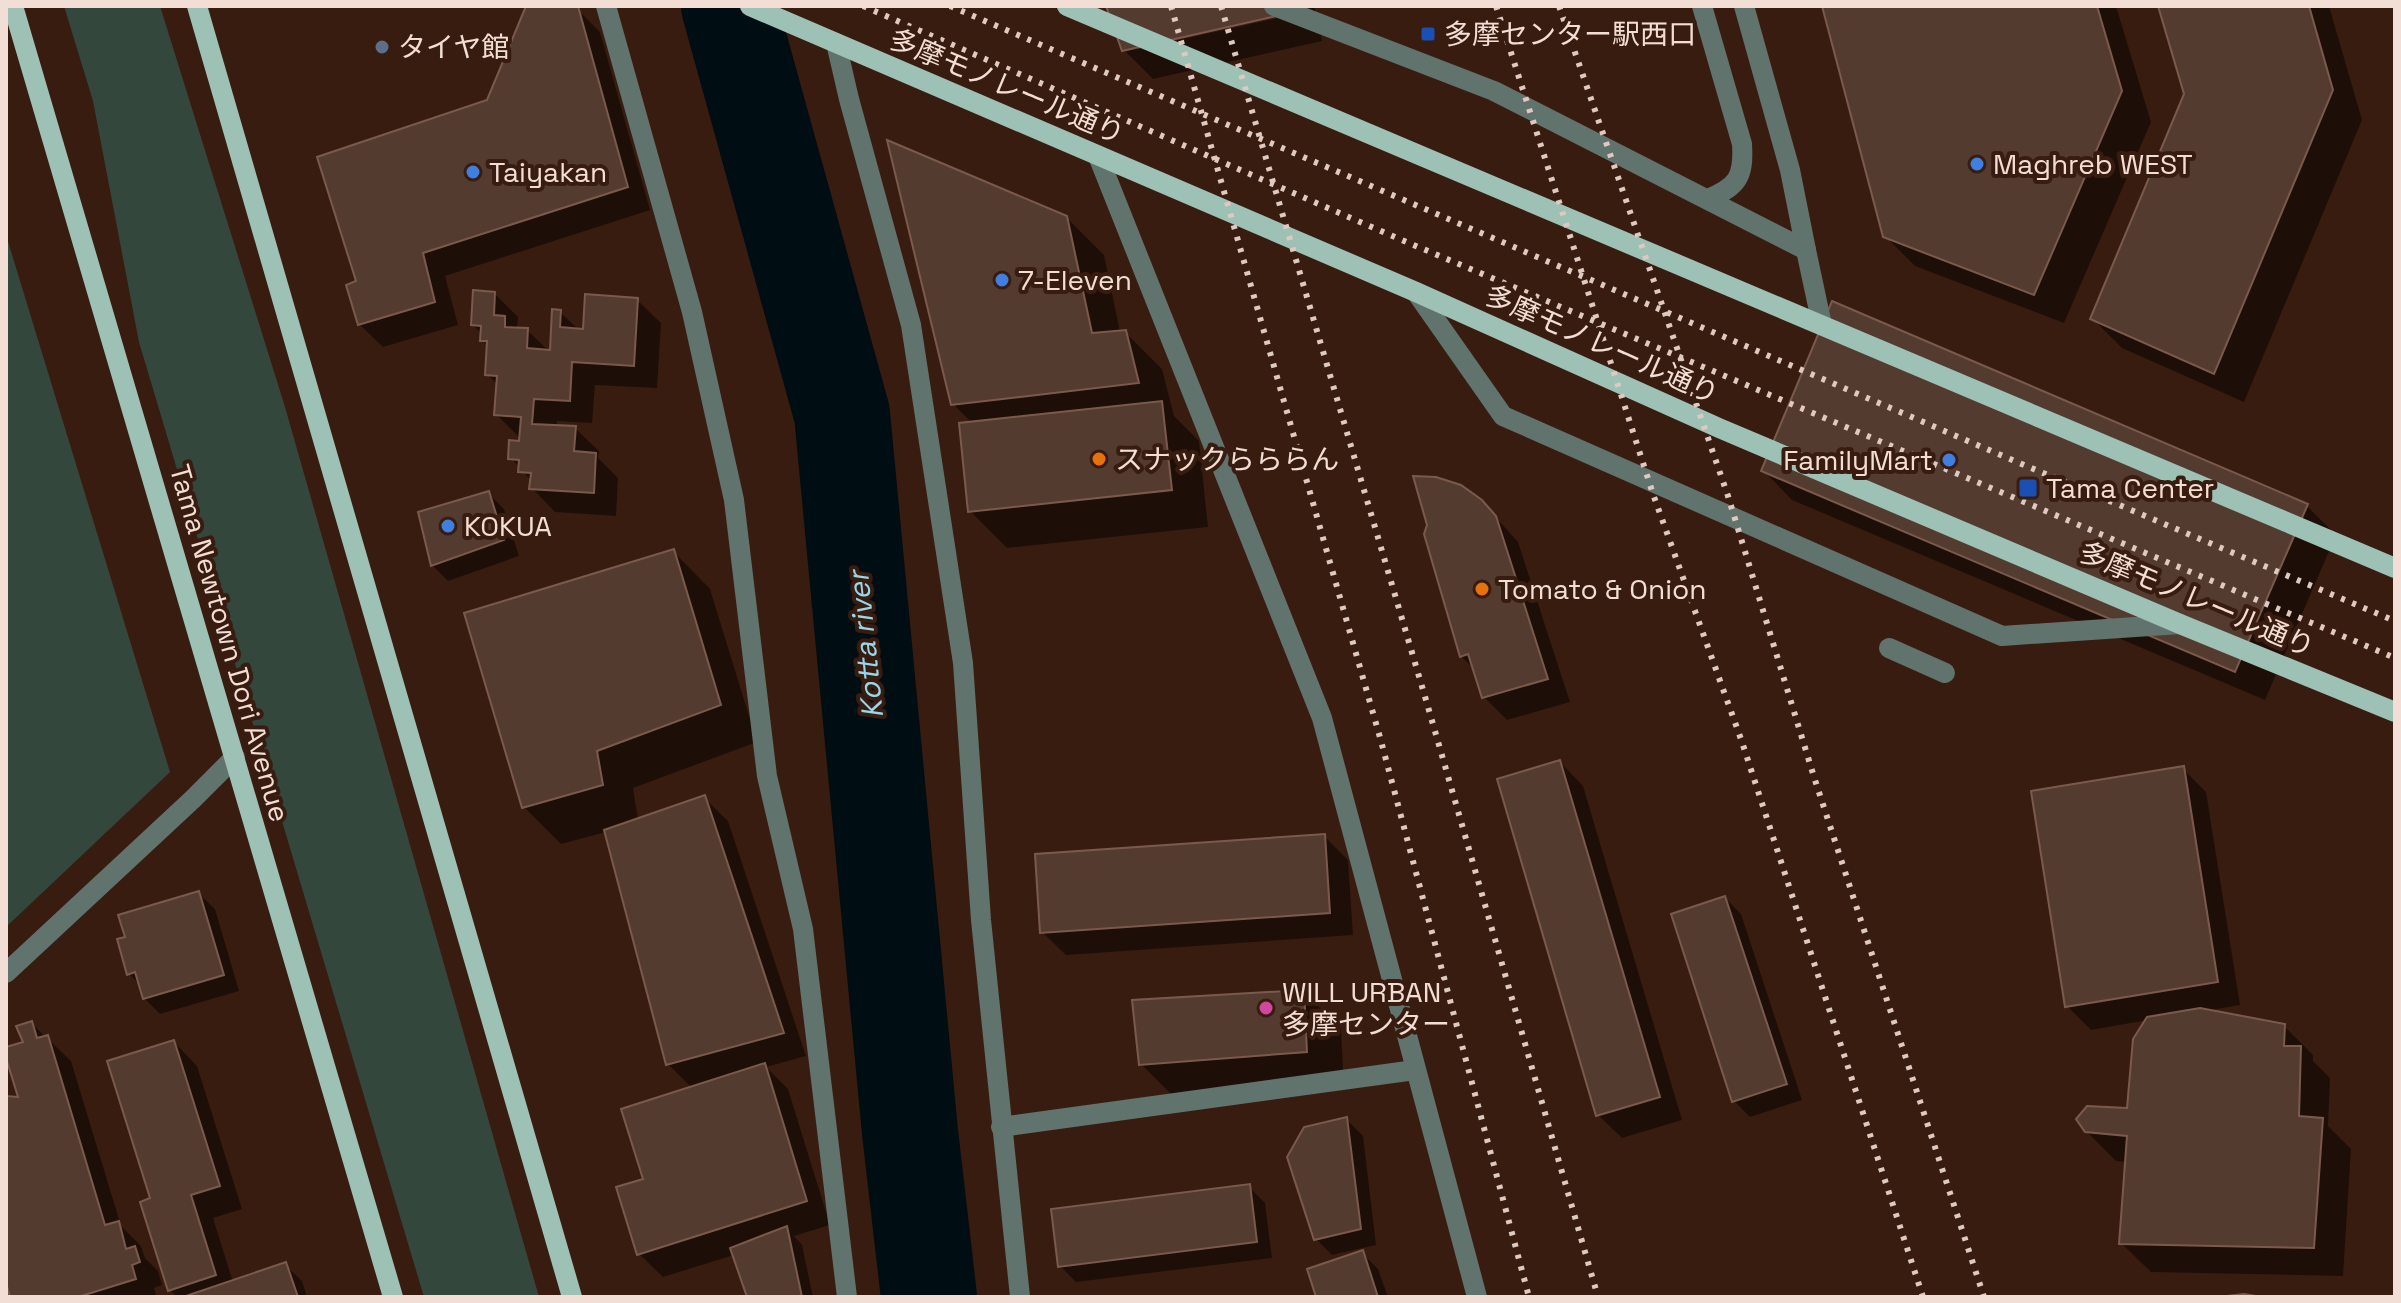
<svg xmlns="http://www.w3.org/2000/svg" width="2401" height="1303" font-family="'Space Grotesk','Noto Sans JP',sans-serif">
	<rect width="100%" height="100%" fill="#391c10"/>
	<!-- green -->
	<g fill="#34473d">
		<path d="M64 6H160L285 407 539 1297H424L139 342 93 101Z"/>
		<path d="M6 235 170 772 6 927Z"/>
	</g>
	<!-- shadow -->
	<g fill="#0007" fill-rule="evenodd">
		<path d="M528 6H572L576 8 600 32 650 210 445 276 458 325 383 347 359 324 489 101Z"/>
		<path d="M1108 6H1314L1322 41 1153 79 1124 50ZM1304 8 1305 12 1138 49V45Z"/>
		<path d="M1824 6H2116L2151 122 2064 323 1915 266 1885 236Z"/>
		<path d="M2160 6H2329L2362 120 2244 402 2122 348 2093 319 2186 94Z"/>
		<path d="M1066 217 1104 255 1120 332H1125L1162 369 1174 416 1199 441 1208 527 1007 548 970 511 973 424 953 404Z"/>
		<path d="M494 293 518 317 517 329 527 330 552 354 560 312 579 330 584 331 637 300 661 323 657 388 595 385 592 423 557 421 556 427 575 428 599 451 598 458 618 478 616 516 555 512 532 488V482L511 458 521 443 520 438 496 414 498 385 487 374 489 347 482 340 483 335 473 325Z"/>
		<path d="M1763 470 2306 505 2336 535 2265 700 1792 500Z"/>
		<path d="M488 493 504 509 519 556 448 581 432 565Z"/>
		<path d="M1481 501 1518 542 1570 702 1507 720 1484 697 1475 670 1461 656Z"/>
		<path d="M673 551 710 589 757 742 633 788 638 820 704 798 728 821 806 1056 766 1067 788 1089 830 1225 794 1236 802 1245 813 1297H749L734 1255 663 1277 639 1254 645 1180 692 1088 668 1064 606 832 561 844 524 807Z"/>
		<path d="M1560 762 1583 786 1682 1120 1622 1138 1598 1115Z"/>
		<path d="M2183 769 2206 792 2240 1005 2206 1011 2284 1026 2313 1055V1061L2330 1078 2328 1126 2351 1149 2343 1276 2151 1272 2121 1243 2127 1162 2116 1161 2086 1131 2128 1110 2148 1020 2091 1030 2067 1006Z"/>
		<path d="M1324 836 1348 860 1353 935 1066 955 1042 932Z"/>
		<path d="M198 893 215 909 239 991 160 1014 144 998 141 985 129 974Z"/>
		<path d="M1725 898 1741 914 1802 1100 1750 1117 1734 1101Z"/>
		<path d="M1304 992 1341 1029 1344 1088 1178 1101 1141 1064Z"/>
		<path d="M31 1023 71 1061 121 1226 141 1246 145 1258 158 1271 162 1285 154 1288 157 1297H12L6 1276V1098L21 1099 6 1049 26 1043Z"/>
		<path d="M174 1042 197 1066 242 1209 213 1218 233 1282 285 1265 302 1281 307 1297H177L170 1290 152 1199Z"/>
		<path d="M1347 1120 1363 1136 1376 1245 1332 1255 1316 1239Z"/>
		<path d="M1249 1187 1265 1203 1272 1258 1076 1282 1060 1266Z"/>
		<path d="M1362 1253 1378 1269 1388 1297H1319Z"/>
	</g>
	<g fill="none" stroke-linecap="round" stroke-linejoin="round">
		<!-- river -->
		<path stroke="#000d13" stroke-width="96" d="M729 6 842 414 910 1132 929 1297"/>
	</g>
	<!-- building -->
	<g fill="#543b30" stroke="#7b5a4c" stroke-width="2">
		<path d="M526 6H578L628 187 423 253 435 302 358 325 346 285 356 281 317 157 487 100Z"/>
		<path d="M1106 6H1293L1294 12 1122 51Z"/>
		<path d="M1822 6H2097L2122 91 2034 295 1883 237Z"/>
		<path d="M2158 6H2309L2333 90 2214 374 2090 319 2184 94Z"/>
		<path d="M887 140 1067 216 1092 333 1126 330 1139 383 951 405Z"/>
		<path d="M473 290 495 292 494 315 505 316V327L528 328 527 348 550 350 552 309 561 310 560 327 583 329 585 294 638 298 634 366 572 362 570 401 534 399 532 424 576 426 574 451 596 453 594 493 529 489 531 473 518 472 519 460 508 459 509 440 519 441 521 417 494 415 497 376 485 375 487 341H480L481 326 471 325Z"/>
		<path d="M1832 301 2308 504 2235 672 1761 471Z"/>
		<path d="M1162 401 1172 490 968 512 959 423Z"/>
		<path d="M1413 476 1436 477 1461 485 1482 500 1496 516 1548 679 1482 698 1468 654 1460 657 1424 534 1427 525Z"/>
		<path d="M489 491 504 540 431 566 418 512Z"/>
		<path d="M674 549 721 705 597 751 603 785 522 808 464 613Z"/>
		<path d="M1560 760 1660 1097 1596 1116 1497 779Z"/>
		<path d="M2184 766 2218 982 2065 1007 2031 791Z"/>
		<path d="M705 795 784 1033 666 1065 604 830Z"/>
		<path d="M1325 834 1330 913 1040 933 1035 854Z"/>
		<path d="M199 891 224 975 143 999 135 972 127 975 117 939 125 937 118 915Z"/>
		<path d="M1725 896 1787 1084 1732 1102 1671 914Z"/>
		<path d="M1304 990 1307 1052 1139 1065 1132 1000Z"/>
		<path d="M2200 1008 2285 1024 2284 1046H2301L2299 1116 2323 1118 2314 1248 2119 1244 2127 1136 2085 1132 2076 1119 2087 1106 2127 1108 2133 1039 2147 1017Z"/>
		<path d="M32 1021 37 1038 48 1035 105 1225 119 1221 126 1249 135 1246 140 1262 132 1265 136 1279 78 1297H10L6 1283V1096L18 1097 6 1058V1047L23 1042 16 1026Z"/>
		<path d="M174 1040 220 1186 191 1195 216 1275 168 1291 140 1202 150 1198 107 1061Z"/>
		<path d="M765 1063 807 1201 637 1255 616 1187 643 1179 621 1109Z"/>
		<path d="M1347 1117 1361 1229 1314 1240 1287 1157 1304 1127Z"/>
		<path d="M1250 1184 1257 1242 1058 1267 1051 1209Z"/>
		<path d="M787 1226 802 1297H747L730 1248Z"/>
		<path d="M1363 1250 1378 1297H1316L1307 1269Z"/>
		<path d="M286 1262 298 1297H183Z"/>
		<path d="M2244 1294 2262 1297H2218Z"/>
	</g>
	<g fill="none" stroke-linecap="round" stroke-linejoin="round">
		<!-- minor -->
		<g stroke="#61736d" stroke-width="20">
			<path d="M606 6 692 312 734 500 767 776 803 929 847 1297"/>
			<path d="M1274 6 1494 91 1806 250 1822 325"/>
			<path d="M1702 6 1742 144C1744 177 1738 186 1708 199"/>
			<path d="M1744 6 1790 170 1806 250"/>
			<path d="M836 43 849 99 911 325 963 663 981 920 1020 1297"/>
			<path d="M1098 156 1322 718 1477 1297"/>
			<path d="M1416 292 1503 416 2002 636 2180 624"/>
			<path d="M1889 648 1945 673"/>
			<path d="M6 973 193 799 235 757"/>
			<path d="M1001 1127 1415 1070"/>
		</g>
		<!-- major -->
		<g stroke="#9dc1b5" stroke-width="20">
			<path d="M13 6 393 1297"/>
			<path d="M197 6 572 1297"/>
			<path d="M750 6 1416 292 1719 428 2180 624 2395 712"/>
			<path d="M1067 6 2395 568"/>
		</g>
		<!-- rail -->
		<g stroke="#dfcac1" stroke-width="6" stroke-dasharray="4 8" stroke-linecap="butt">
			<path d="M863 6 1397 238 2395 658"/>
			<path d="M950 6 2017 462 2395 621"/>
			<path d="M1171 6 1381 741 1529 1297"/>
			<path d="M1221 6 1426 700 1598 1297"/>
			<path d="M1496 6 1653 494 1742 742 1923 1297"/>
			<path d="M1559 6 1728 496 1814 777 1984 1297"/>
		</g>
	</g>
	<!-- markers -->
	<g fill="#1a4fb4" stroke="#391c10" stroke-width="3">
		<rect x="1420" y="26" width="16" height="16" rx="4"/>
		<rect x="2018" y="478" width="20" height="20" rx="4"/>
	</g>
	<circle fill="#5c6f8a" stroke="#391c10" stroke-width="3" cx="382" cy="47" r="8"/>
	<g fill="#3f7fe0" stroke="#391c10" stroke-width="3">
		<circle cx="1977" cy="164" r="8"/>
		<circle cx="473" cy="172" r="8"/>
		<circle cx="1002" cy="280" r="8"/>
		<circle cx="1949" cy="460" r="8"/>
		<circle cx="448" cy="526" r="8"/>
	</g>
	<g fill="#e8710a" stroke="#391c10" stroke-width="3">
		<circle cx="1099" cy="459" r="8"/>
		<circle cx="1482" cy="589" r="8"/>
	</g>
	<circle fill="#d1479c" stroke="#391c10" stroke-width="3" cx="1266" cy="1008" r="8"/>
	<g text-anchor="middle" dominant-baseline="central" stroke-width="8" stroke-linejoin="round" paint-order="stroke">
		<!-- poi labels -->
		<g font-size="28" fill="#f2ded5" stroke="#391c10" text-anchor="start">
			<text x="1444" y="34">多摩センター駅西口</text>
			<text x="398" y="47">タイヤ館</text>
			<text x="1993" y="164">Maghreb WEST</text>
			<text x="489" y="172">Taiyakan</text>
			<text x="1018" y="280">7-Eleven</text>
			<text x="1115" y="459">スナックらららん</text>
			<text x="1933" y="460" text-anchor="end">FamilyMart</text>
			<text x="2046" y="488">Tama Center</text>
			<text x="464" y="526">KOKUA</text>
			<text x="1498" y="589">Tomato &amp; Onion</text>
			<text x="1282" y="992">WILL URBAN<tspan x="1282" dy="32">多摩センター</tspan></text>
		</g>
		<!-- street labels -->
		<g font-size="28" fill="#f2ded5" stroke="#391c10">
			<text transform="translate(1007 86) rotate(23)">多摩モノレール通り</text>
			<text transform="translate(1602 344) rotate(24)">多摩モノレール通り</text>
			<text transform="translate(2197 599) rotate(23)">多摩モノレール通り</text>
			<text transform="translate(230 643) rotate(74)">Tama Newtown Dori Avenue</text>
		</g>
		<!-- water labels -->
		<g font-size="30" font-style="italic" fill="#96d8ea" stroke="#391c10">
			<text transform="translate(865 645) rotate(-96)">Kotta river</text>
		</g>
	</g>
	<!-- border -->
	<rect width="2401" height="1303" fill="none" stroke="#f2ded5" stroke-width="16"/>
</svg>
